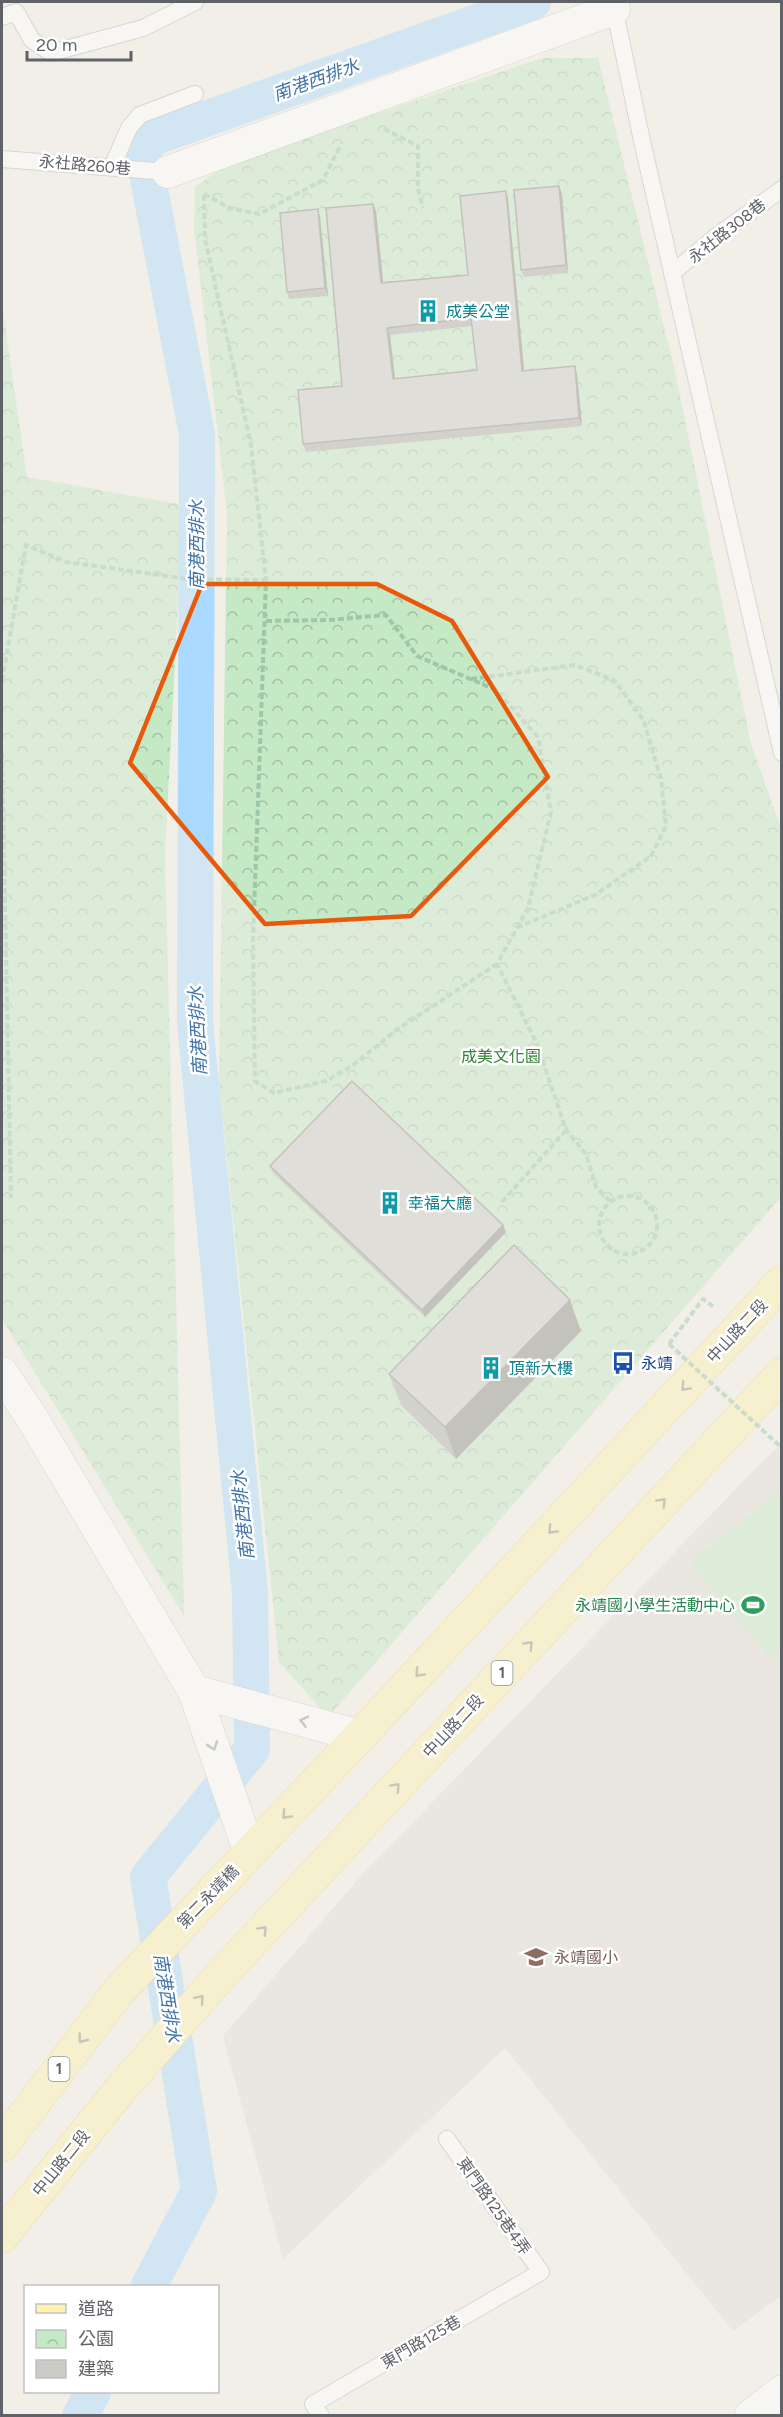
<svg xmlns="http://www.w3.org/2000/svg" width="783" height="2417" font-family="Figtree,'Noto Sans TC',sans-serif">
	<defs>
		<pattern id="park-crowns" width="20" height="18" patternUnits="userSpaceOnUse" patternTransform="scale(1.5)"><rect width="20" height="18" fill="#c5e8c5"/><path d="M2 6a3 3 0 1 1 6 0M12 15a3 3 0 1 1 6 0" fill="none" stroke="#a3c0a4"/></pattern>
	</defs>
	<rect width="100%" height="100%" fill="#f1efe8"/>
	<!-- education -->
	<path fill="#e1ded6" d="M781 1445V2296L733 2331 505 2048 283 2259 223 2036 359 1878 764 1460Z"/>
	<!-- park -->
	<g fill="url(#park-crowns)">
		<path d="M542 58H598L676 376 750 740 781 829V1197L328 1717 279 1662 219 1082 227 513 194 228 195 187 228 164Z"/>
		<path d="M2 304 27 477 183 505 165 853 184 1616 2 1319Z"/>
	</g>
	<!-- garden -->
	<path fill="#c5e8c5" d="M781 1490V1647L769 1657 690 1562Z"/>
	<g fill="none" stroke-linecap="round" stroke-linejoin="round">
		<!-- canal -->
		<g stroke="#aadaff" stroke-width="36">
			<path d="M149 2286 199 2191 148 1877 252 1749 250 1593 195 1022 197 434 141 142 533 2"/>
			<path d="M80 2416 93 2392"/>
		</g>
		<!-- lane casing -->
		<g stroke="#b5b8bc" stroke-width="18">
			<g id="lane">
				<path d="M613 2 642 141 782 753"/>
				<path d="M2 17 16 12 32 40 51 53 143 28 195 2"/>
				<path d="M2 159 168 172"/>
				<path d="M112 167 129 128 140 115 195 94"/>
				<path d="M672 273 718 235 782 189"/>
				<path d="M321 2416 313 2404 541 2272 447 2139"/>
			</g>
		</g>
		<!-- street casing -->
		<g stroke="#b5b8bc" stroke-width="33">
			<g id="street">
				<path d="M168 172 614 9"/>
				<path d="M2 1373 32 1418 194 1691 250 1853"/>
				<path d="M194 1691 360 1736"/>
			</g>
		</g>
		<!-- secondary casing -->
		<g stroke="#b6babf" stroke-width="34">
			<path id="secondary" d="M751 2416 782 2392"/>
		</g>
		<!-- primary casing -->
		<g stroke="#f2c960" stroke-width="34">
			<g id="primary">
				<path d="M2 2145 117 1993 360 1736 782 1282"/>
				<path d="M2 2236 120 2090 223 1973 782 1374"/>
			</g>
		</g>
		<!-- path -->
		<g stroke="#9cc7a9" stroke-width="4" stroke-dasharray="6 3" stroke-linecap="butt">
			<path d="M384 129 418 146V189L423 208"/>
			<path d="M204 194 230 208 259 214 323 180 340 146"/>
			<path d="M204 195 205 239 251 445 266 580 253 940 255 1081 274 1093 326 1081 352 1066 395 1031 497 964"/>
			<path d="M266 621 329 620 386 615 417 656 496 690 538 737 551 812 528 908 497 964 537 1044 566 1130 586 1154 596 1187 611 1202"/>
			<path d="M471 679 575 665 614 680 643 719 661 779 666 826 651 856 595 895 518 927"/>
			<path d="M2 681 26 545 66 562 188 579 266 580"/>
			<path d="M2 753 11 1198"/>
			<circle cx="628" cy="1225" r="29"/>
			<path d="M502 1202 566 1130"/>
			<path d="M669 1344 703 1299 714 1307"/>
		</g>
		<!-- lane -->
		<use href="#lane" stroke="#fff" stroke-width="16"/>
		<!-- street -->
		<use href="#street" stroke="#fff" stroke-width="32"/>
		<!-- secondary -->
		<use href="#secondary" stroke="#fff" stroke-width="33"/>
		<!-- primary -->
		<use href="#primary" stroke="#fff2af" stroke-width="33"/>
		<!-- path-bridge -->
		<path stroke="#9cc7a9" stroke-width="4" stroke-dasharray="6 3" stroke-linecap="butt" d="M669 1344 782 1448"/>
	</g>
	<!-- wall -->
	<g fill="#afaea9" fill-rule="evenodd">
		<path d="M559 186 562 194 568 273 524 277 521 270Z"/>
		<path d="M506 191 508 199 524 371 577 374 582 426 306 452 303 444 342 386 373 204 376 211 383 282 468 275ZM472 326 477 370 395 379 390 335Z"/>
		<path d="M318 209 320 217 328 296 289 299 287 292Z"/>
		<path d="M270 1166 506 1232 425 1317 273 1173Z"/>
		<path d="M581 1331 456 1459 401 1405 389 1374Z"/>
	</g>
	<!-- shaded-wall -->
	<g fill="#8f8d8a">
		<path d="M559 186 562 194 568 273 566 265Z"/>
		<path d="M506 191 508 199 525 379 522 371Z"/>
		<path d="M373 204 376 211 384 290 381 283Z"/>
		<path d="M318 209 320 217 328 296 325 288Z"/>
		<path d="M387 328 390 335 396 387 393 379Z"/>
		<path d="M575 366 577 374 582 426 579 418Z"/>
		<path d="M503 1225 506 1232 425 1317 422 1310Z"/>
		<path d="M570 1300 581 1331 456 1459 445 1427Z"/>
	</g>
	<!-- building -->
	<g fill="#cccac5" stroke="#8f8d8a" stroke-width="1.5" fill-rule="evenodd">
		<path d="M559 186 566 265 521 270 514 190Z"/>
		<path d="M506 191 522 371 575 366 579 418 303 444 298 390 342 386 326 208 373 204 381 283 468 275 460 196ZM471 318 477 370 393 379 387 328Z"/>
		<path d="M318 209 325 288 287 292 280 213Z"/>
		<path d="M352 1081 503 1225 422 1310 270 1166Z"/>
		<path d="M514 1245 570 1300 445 1427 389 1374Z"/>
	</g>
	<!-- one-way arrows -->
	<defs><path id="oneway-chevron" d="M-2-3.5L2.5 0L-2 3.5" fill="none" stroke-width="1.6" stroke-linecap="round" stroke-linejoin="round" transform="scale(1.5)"/></defs>
	<g stroke="#979581">
		<use href="#oneway-chevron" transform="translate(685 1387) rotate(133)"/>
		<use href="#oneway-chevron" transform="translate(662 1502) rotate(-47)"/>
		<use href="#oneway-chevron" transform="translate(552 1530) rotate(133)"/>
		<use href="#oneway-chevron" transform="translate(529 1645) rotate(-47)"/>
		<use href="#oneway-chevron" transform="translate(419 1673) rotate(133)"/>
		<use href="#oneway-chevron" transform="translate(396 1787) rotate(-47)"/>
		<use href="#oneway-chevron" transform="translate(286 1815) rotate(133)"/>
		<use href="#oneway-chevron" transform="translate(263 1930) rotate(-47)"/>
		<use href="#oneway-chevron" transform="translate(200 1999) rotate(-49)"/>
		<use href="#oneway-chevron" transform="translate(82 2039) rotate(127)"/>
	</g>
	<g stroke="#979a9d">
		<use href="#oneway-chevron" transform="translate(304 1721) rotate(-165)"/>
		<use href="#oneway-chevron" transform="translate(213 1746) rotate(71)"/>
	</g>
	<!-- marked area -->
	<path d="M0 0H783V2417H0ZM202 584H377L452 621 548 777 411 916 265 924 130 763Z" fill="#f1efe8" fill-opacity=".55" fill-rule="evenodd"/>
	<path fill="none" stroke="#e8590c" stroke-width="4.5" stroke-linejoin="round" d="M202 584H377L452 621 548 777 411 916 265 924 130 763Z"/>
	<!-- icons -->
	<defs>
		<g id="building-bare" transform="scale(1.8)"><path d="M-4-6H4V6H1V3H-1V6H-4ZM-2.5-4.3h1.7v1.8h-1.7ZM.8-4.3h1.7v1.8H.8ZM-2.5-1h1.7V.8h-1.7ZM.8-1h1.7V.8H.8Z" fill="#0f9aa8" stroke="#fff" stroke-width="2.5" paint-order="stroke"/></g>
		<g id="bus-bare" transform="scale(1.8)"><path d="M-5-6H5V4H4V6H2V4H-2V6H-4V4H-5ZM-3.5-4V0h7V-4ZM-3.5 1.2v1.5H-2V1.2ZM2 1.2v1.5H3.5V1.2Z" fill="#1a4fb4" stroke="#fff" stroke-width="2.5" paint-order="stroke"/></g>
		<g id="stadium-bare" transform="scale(1.8)"><path d="M0-5a6.5 5 0 1 0 0 10a6.5 5 0 1 0 0-10ZM-3.5-1.8h7v3.6h-7Z" fill="#2e9e5b" stroke="#fff" stroke-width="2.5" paint-order="stroke"/></g>
		<g id="school-bare" transform="scale(1.8)"><path d="M0-5L7-2L0 1L-7-2ZM-4 1L0 2.5L4 1V4Q0 6-4 4Z" fill="#8d6e63" stroke="#fff" stroke-width="2.5" paint-order="stroke"/></g>
	</defs>
	<g fill-rule="evenodd">
		<use href="#building-bare" x="428" y="311"/>
		<use href="#building-bare" x="390" y="1203"/>
		<use href="#bus-bare" x="623" y="1363"/>
		<use href="#building-bare" x="491" y="1368"/>
		<use href="#stadium-bare" x="753" y="1605"/>
		<use href="#school-bare" x="536" y="1957"/>
	</g>
	<g text-anchor="middle" dominant-baseline="central" stroke-width="5" stroke-linejoin="round" paint-order="stroke">
		<!-- shield labels -->
		<g fill="#fff" stroke="#8f9295" stroke-width="1.5">
			<rect x="491.5" y="1661" width="21" height="24" rx="4.5"/>
			<rect x="48.5" y="2057" width="21" height="24" rx="4.5"/>
		</g>
		<g font-size="15" font-weight="bold" fill="#5f6368">
			<text x="502" y="1673">1</text>
			<text x="59" y="2069">1</text>
		</g>
		<!-- street labels -->
		<g font-size="16" fill="#5f6368" stroke="#fff">
			<text transform="translate(85 165) rotate(5)">永社路260巷</text>
			<text transform="translate(727 231) rotate(-38)">永社路308巷</text>
			<text transform="translate(737 1331) rotate(-47)">中山路二段</text>
			<text transform="translate(453 1726) rotate(-47)">中山路二段</text>
			<text transform="translate(208 1897) rotate(-46)">第二永靖橋</text>
			<text transform="translate(61 2163) rotate(-51)">中山路二段</text>
			<text transform="translate(494 2206) rotate(55)">東門路125巷4弄</text>
			<text transform="translate(421 2342) rotate(-30)">東門路125巷</text>
		</g>
		<!-- culture labels -->
		<g font-size="16" fill="#0d838f" stroke="#fff" text-anchor="start">
			<text x="446" y="311">成美公堂</text>
			<text x="408" y="1203">幸福大廳</text>
			<text x="509" y="1368">頂新大樓</text>
		</g>
		<!-- park labels -->
		<g font-size="16" fill="#348238" stroke="#fff">
			<text x="501" y="1056">成美文化園</text>
		</g>
		<!-- transit labels -->
		<g font-size="16" fill="#164399" stroke="#fff" text-anchor="start">
			<text x="641" y="1363">永靖</text>
		</g>
		<!-- leisure labels -->
		<g font-size="16" fill="#27864d" stroke="#fff" text-anchor="end">
			<text x="735" y="1605">永靖國小學生活動中心</text>
		</g>
		<!-- education labels -->
		<g font-size="16" fill="#785e54" stroke="#fff" text-anchor="start">
			<text x="554" y="1957">永靖國小</text>
		</g>
		<!-- water labels -->
		<g font-size="18" font-style="italic" fill="#4174aa" stroke="#fff">
			<text transform="translate(316 80) rotate(-20)">南港西排水</text>
			<text transform="translate(197 545) rotate(-90)">南港西排水</text>
			<text transform="translate(198 1031) rotate(-93)">南港西排水</text>
			<text transform="translate(243 1515) rotate(-96)">南港西排水</text>
			<text transform="translate(167 1998) rotate(81)">南港西排水</text>
		</g>
	</g>
	<!-- border -->
	<rect width="783" height="2417" fill="none" stroke="#5f6368" stroke-width="6"/>
	<!-- legend -->
	<rect x="24" y="2285" width="195" height="108" fill="#ffffff" stroke="#bfc1c3" stroke-width="1.5"/>
	<rect x="36" y="2304" width="30" height="9" fill="#fff2af" stroke="#bfc1c3" stroke-width="1.5"/>
	<text x="78" y="2315" font-size="18" fill="#5f6368">道路</text>
	<rect x="36" y="2330" width="30" height="18" fill="url(#park-crowns)" stroke="#bfc1c3" stroke-width="1.5"/>
	<text x="78" y="2345" font-size="18" fill="#5f6368">公園</text>
	<rect x="36" y="2360" width="30" height="18" fill="#cccac5" stroke="#bfc1c3" stroke-width="1.5"/>
	<text x="78" y="2375" font-size="18" fill="#5f6368">建築</text>
	<!-- scale -->
	<path d="M27 51v9h104v-9" fill="none" stroke="#5f6368" stroke-width="3"/>
	<text x="36" y="51" font-size="18" fill="#5f6368" stroke="#ffffff" stroke-width="4.5" paint-order="stroke">20 m</text>
</svg>
